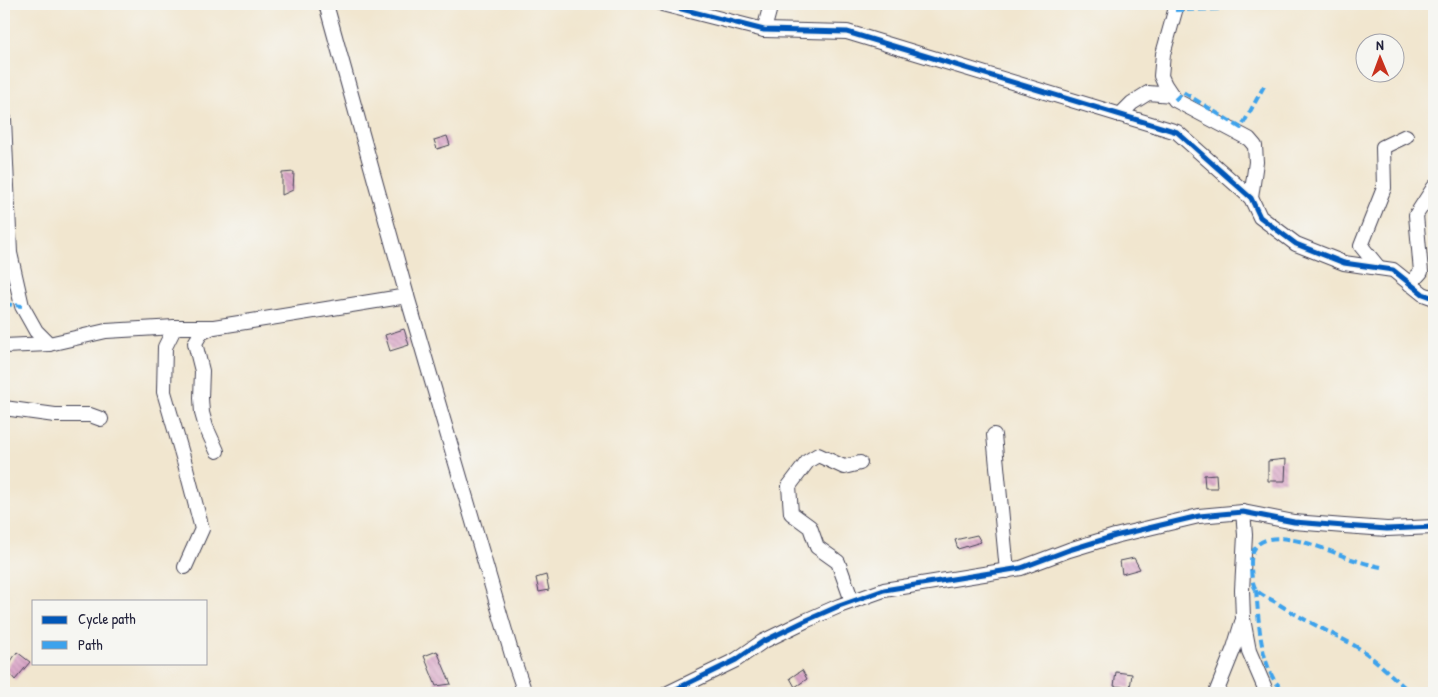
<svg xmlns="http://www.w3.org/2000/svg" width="1438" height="697" font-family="'Patrick Hand',sans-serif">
	<defs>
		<pattern id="building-back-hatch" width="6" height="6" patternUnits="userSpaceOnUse" patternTransform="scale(1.25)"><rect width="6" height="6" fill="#daa7c8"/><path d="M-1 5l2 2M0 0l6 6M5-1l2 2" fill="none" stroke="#bb8fad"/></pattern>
	</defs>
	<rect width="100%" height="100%" fill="#f6f6f2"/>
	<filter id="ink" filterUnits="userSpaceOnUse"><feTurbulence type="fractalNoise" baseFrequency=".02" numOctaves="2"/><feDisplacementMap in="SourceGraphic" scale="10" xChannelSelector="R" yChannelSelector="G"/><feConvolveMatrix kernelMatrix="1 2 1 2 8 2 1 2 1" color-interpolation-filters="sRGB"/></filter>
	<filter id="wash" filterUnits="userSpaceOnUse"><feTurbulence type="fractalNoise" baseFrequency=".0096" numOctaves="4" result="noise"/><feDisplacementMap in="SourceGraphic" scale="20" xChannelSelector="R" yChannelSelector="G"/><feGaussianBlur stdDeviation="1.12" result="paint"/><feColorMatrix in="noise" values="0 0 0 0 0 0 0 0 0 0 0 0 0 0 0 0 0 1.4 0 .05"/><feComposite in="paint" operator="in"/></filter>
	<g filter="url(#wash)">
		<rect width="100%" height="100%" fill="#f1e6cf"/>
		<g id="blocks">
			<!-- building -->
			<g fill="url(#building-back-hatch)">
				<path d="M447 136 450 145 437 149 434 140Z"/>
				<path d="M294 172 293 190 282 195V173Z"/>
				<path d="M404 329 409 345 390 351 385 335Z"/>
				<path d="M1286 459 1285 481H1268V461Z"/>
				<path d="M1216 474 1217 488H1205L1204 475Z"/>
				<path d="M977 535 981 542 958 549 955 540Z"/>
				<path d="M1134 558 1140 569 1122 574 1120 561Z"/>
				<path d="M546 575 549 590 539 592 536 578Z"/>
				<path d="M437 651 451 684 436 686 424 656Z"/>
				<path d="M17 652 30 662 15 680 6 669Z"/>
				<path d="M802 670 807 679 795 687 790 678Z"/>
				<path d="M1116 672 1132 674 1130 688 1114 686Z"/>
			</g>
		</g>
	</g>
	<g filter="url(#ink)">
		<use href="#blocks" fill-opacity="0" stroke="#413f51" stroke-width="1"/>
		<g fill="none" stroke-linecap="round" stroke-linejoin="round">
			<!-- minor casing -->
			<g stroke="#413f51" stroke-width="16">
				<g id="minor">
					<path d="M326 4 407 296 512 655 525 693"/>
					<path d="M662 4 764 30 847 32 1177 132 1251 198 1260 217 1296 244 1344 263 1393 270 1423 294 1434 298"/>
					<path d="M1177 4 1163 54 1161 76 1165 85 1175 100 1249 139 1255 146 1256 162 1251 198"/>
					<path d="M764 30 771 4"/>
					<path d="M1120 115 1132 103 1148 93 1172 95"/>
					<path d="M4 119 10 253 22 306 36 331 49 344"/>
					<path d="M1379 268 1361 246 1384 188 1383 147 1406 136"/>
					<path d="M1410 284 1421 272 1416 215 1434 187"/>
					<path d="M175 327 165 347 164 392 185 464 202 529 185 567"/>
					<path d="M213 327 201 333 195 343 202 371 201 398 202 413 206 427 217 451"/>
					<path d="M4 346 49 344 106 331 175 327H214L407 296"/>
					<path d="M4 408 55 415H90L101 419"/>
					<path d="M994 435 1007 571"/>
					<path d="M1243 512 1245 535 1242 590 1243 619 1249 651 1267 693"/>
					<path d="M852 601 838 562 817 547 810 527 791 513 789 486 808 461 818 455 844 467 860 463"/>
					<path d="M668 693 736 660 762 642 805 621 839 606 884 590 1021 568 1069 550 1115 536 1199 516 1243 512 1294 522 1344 526 1387 529 1434 527"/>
					<path d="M1216 693 1234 648 1242 622"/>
				</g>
			</g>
			<!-- minor -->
			<use href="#minor" stroke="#fff" stroke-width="14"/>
			<!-- quiet -->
			<g stroke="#3ea2ec" stroke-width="4" stroke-dasharray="8 4" stroke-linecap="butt">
				<path d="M1175 10 1221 9 1226 4"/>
				<path d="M1175 100 1183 92 1241 128 1264 86"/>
				<path d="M4 304 22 306"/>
				<path d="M1381 567C1371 565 1361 562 1351 559 1327 550 1249 514 1251 565 1251 573 1252 585 1257 591 1262 596 1271 599 1277 603 1300 618 1325 630 1350 643 1374 656 1391 676 1411 693"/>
				<path d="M1256 590C1259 620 1259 651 1273 678 1276 684 1282 688 1286 693"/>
			</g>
			<!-- cycleway casing -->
			<g stroke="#f6f6f2" stroke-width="8">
				<g id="cycleway">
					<path d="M662 4 764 30 847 32 1177 132 1251 198 1260 217 1296 244 1344 263 1393 270 1423 294 1434 298"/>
					<path d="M668 693 736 660 762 642 805 621 839 606 884 590 1021 568 1069 550 1115 536 1199 516 1243 512 1294 522 1344 526 1387 529 1434 527"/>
				</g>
			</g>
			<!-- cycleway -->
			<use href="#cycleway" stroke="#0057b8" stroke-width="5"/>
		</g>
	</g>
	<!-- margin -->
	<rect width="1438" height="697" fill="none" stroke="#f6f6f2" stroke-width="20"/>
	<!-- legend -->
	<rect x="32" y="600" width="175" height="65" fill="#f6f6f2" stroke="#a1a1a9"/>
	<rect x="42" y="616" width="25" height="8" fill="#0057b8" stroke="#a1a1a9"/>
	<text x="78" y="624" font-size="15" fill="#22223b">Cycle path</text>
	<rect x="42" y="641" width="25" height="8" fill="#3ea2ec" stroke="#a1a1a9"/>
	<text x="78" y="650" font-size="15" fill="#22223b">Path</text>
	<!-- north arrow -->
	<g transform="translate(1380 58) rotate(359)"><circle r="24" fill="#f6f6f2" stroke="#a1a1a9"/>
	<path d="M0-4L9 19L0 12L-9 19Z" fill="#c8321e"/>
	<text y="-8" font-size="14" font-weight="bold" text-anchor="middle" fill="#22223b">N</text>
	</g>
</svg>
